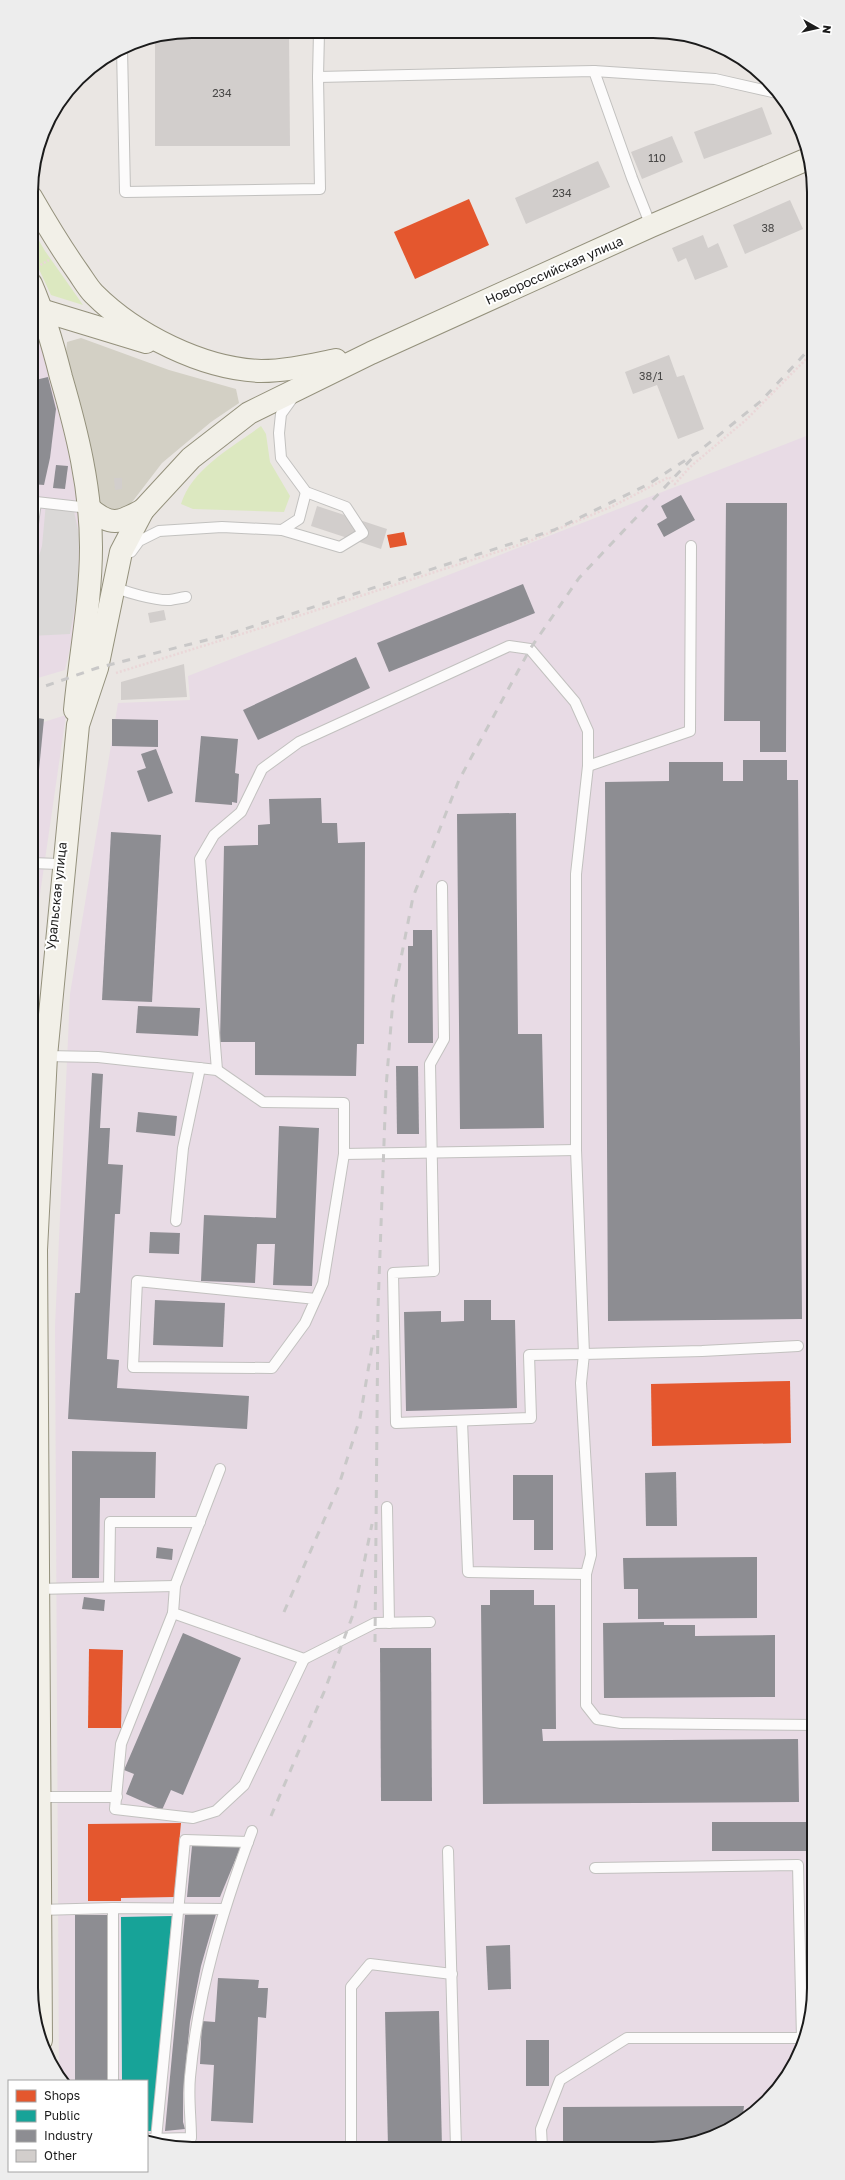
<svg xmlns="http://www.w3.org/2000/svg" width="845" height="2180" font-family="'Golos Text',sans-serif">
	<rect width="100%" height="100%" fill="#eae6e3"/>
	<!-- industrial -->
	<g fill="#e8dbe5">
		<path d="M31 329 37 331 65 433 78 507 82 540 77 618 65 670 31 680Z"/>
		<path d="M814 433V1998L805 2040 781 2086 742 2122 695 2144 653 2149 161 2146 147 2141V2081H62L59 2077 55 1327 70 994 118 703 190 700 188 676Z"/>
		<path d="M66 715 31 956V726Z"/>
	</g>
	<!-- construction -->
	<path fill="#d3d0c5" d="M81 338 169 370 236 389 239 403 211 422 162 463 126 510 110 513 98 506 88 435 66 352 67 342Z"/>
	<!-- grass -->
	<g fill="#dce8c0">
		<path d="M31 227 45 251 83 305 51 295 31 252Z"/>
		<path d="M261 426 266 434 270 462 290 496 284 512 193 509 181 504C192 468 233 447 261 426Z"/>
	</g>
	<!-- parking -->
	<path fill="#dad8d7" d="M46 503 73 507 79 534 78 589 70 634 31 636V582L42 546Z"/>
	<!-- shops -->
	<g fill="#e4572e">
		<path d="M469 199 489 245 415 279 394 232Z"/>
		<path d="M404 532 407 545 390 548 387 535Z"/>
		<path d="M790 1381 791 1443 652 1446 651 1384Z"/>
		<path d="M89 1649 123 1650 121 1728H88Z"/>
		<path d="M181 1823 174 1897 121 1898V1901H88V1824Z"/>
	</g>
	<!-- public -->
	<path fill="#17a398" d="M172 1916 152 2131H147V2081H122L121 1917Z"/>
	<!-- industry -->
	<g fill="#8d8d92">
		<path d="M31 332 35 334 32 345H31Z"/>
		<path d="M48 377 56 409 50 458 44 485 31 484V381Z"/>
		<path d="M56 465 68 466 65 489 53 488Z"/>
		<path d="M681 495 695 520 664 537 657 524 667 518 661 506Z"/>
		<path d="M726 503H787L786 752H760V721H724Z"/>
		<path d="M523 584 535 613 389 672 377 643Z"/>
		<path d="M356 657 370 688 258 740 243 710Z"/>
		<path d="M31 717 44 719 39 770 31 769Z"/>
		<path d="M112 719 158 720V747L112 746Z"/>
		<path d="M201 736 238 739 235 773 239 774 237 803 232 802V805L195 802Z"/>
		<path d="M156 749 173 793 148 802 137 771 146 768 141 754Z"/>
		<path d="M743 760H787V780H798L802 1319 608 1321 605 782 669 781V762H723V781H743Z"/>
		<path d="M321 798 322 823H337L338 843 365 842 364 1044H357L356 1076 255 1075V1042H220L224 846 258 845V825L270 824 269 799Z"/>
		<path d="M516 813 518 1034H542L544 1128 460 1129 457 814Z"/>
		<path d="M111 832 161 835 152 1002 102 1000Z"/>
		<path d="M413 930H432L433 1043H408V946H413Z"/>
		<path d="M138 1006 200 1008 198 1036 136 1033Z"/>
		<path d="M396 1066H418L419 1134H397Z"/>
		<path d="M92 1073 103 1074 100 1128H110L108 1164 123 1165 120 1214H115L107 1359 119 1360 117 1388 249 1396 247 1429 68 1419 75 1293H80Z"/>
		<path d="M138 1112 177 1116 175 1136 136 1132Z"/>
		<path d="M279 1126 319 1128 312 1286 273 1285 275 1244H257L255 1283 201 1281 204 1215 276 1218Z"/>
		<path d="M150 1232 180 1233 179 1254 149 1253Z"/>
		<path d="M155 1300 225 1303 223 1347 153 1345Z"/>
		<path d="M464 1300H491V1320H515L517 1408 406 1411 404 1312 441 1311V1322L464 1321Z"/>
		<path d="M72 1451 156 1452 155 1498H100L99 1578H72Z"/>
		<path d="M676 1472 677 1526H646L645 1473Z"/>
		<path d="M513 1475H553V1550H534V1520H513Z"/>
		<path d="M157 1547 173 1549 172 1560 156 1558Z"/>
		<path d="M757 1557V1618L638 1619V1589H624L623 1558Z"/>
		<path d="M490 1590H534V1605H555L556 1729H542L543 1741 798 1739 799 1802 483 1804 481 1605H490Z"/>
		<path d="M84 1597 105 1600 104 1611 82 1609Z"/>
		<path d="M664 1622V1625H695V1636L775 1635V1697L604 1698 603 1623Z"/>
		<path d="M183 1633 241 1658 183 1795 171 1790 162 1810 126 1794 134 1774 124 1770Z"/>
		<path d="M380 1648H431L432 1801H381Z"/>
		<rect x="712" y="1822" width="99" height="29"/>
		<path d="M192 1846H241L220 1897H187Z"/>
		<path d="M216 1914 201 1966 190 2022 183 2093V2122L185 2129 165 2131 185 1915Z"/>
		<rect x="75" y="1915" width="32" height="166"/>
		<path d="M510 1945 511 1989 488 1990 486 1946Z"/>
		<path d="M218 1978 259 1980 258 1988H268L266 2018 258 2017 253 2123 211 2121 214 2065 200 2064 202 2021 215 2022Z"/>
		<path d="M439 2011 442 2148 388 2147 385 2012Z"/>
		<rect x="526" y="2040" width="23" height="46"/>
		<path d="M744 2106 742 2122 695 2144 681 2145 563 2146V2107Z"/>
	</g>
	<!-- building -->
	<g fill="#d2cecc">
		<path d="M192 31 289 32 290 146H155V38Z"/>
		<rect x="435" y="33" width="66" height="1"/>
		<path d="M762 107 772 134 704 159 694 132Z"/>
		<path d="M672 136 683 162 642 179 631 152Z"/>
		<path d="M598 161 610 187 526 224 515 198Z"/>
		<path d="M790 200 803 229 745 254 733 225Z"/>
		<path d="M703 235 708 248 718 243 728 267 695 280 686 258 678 262 672 248Z"/>
		<path d="M669 355 677 377 684 375 704 429 678 439 657 385 633 394 625 372Z"/>
		<path d="M114 478H122V489L115 490Z"/>
		<path d="M317 506 387 529 381 549 311 526Z"/>
		<path d="M164 610 166 620 150 623 148 613Z"/>
		<path d="M184 664 187 697 121 700V682Z"/>
	</g>
	<g fill="none" stroke-linecap="round" stroke-linejoin="round">
		<!-- lane casing -->
		<g stroke="#c2c1bf" stroke-width="12">
			<g id="lane">
				<path d="M122 48 125 192 320 189 318 77 319 32"/>
				<path d="M594 71 715 79 777 93"/>
				<path d="M318 77 594 71 632 178 651 226"/>
				<path d="M31 498 36 502 89 508"/>
				<path d="M282 530 299 519 306 492"/>
				<path d="M31 538 36 502 31 500"/>
				<path d="M131 552 139 541 159 531 222 527 282 530 340 547 363 533 346 507 306 492 281 458 279 433 281 414 294 396"/>
				<path d="M113 585C121 592 158 601 170 600 175 599 181 598 186 597"/>
				<path d="M588 766 690 731 691 546"/>
				<path d="M31 863 59 864"/>
				<path d="M46 1056 98 1057 217 1070 263 1102 344 1103V1154L576 1150"/>
				<path d="M217 1070 200 859 214 835 241 812 262 769 299 742 509 646 530 649 575 702 588 731V766L576 874V1150L584 1354 529 1355 531 1418 396 1423 393 1273 434 1271 430 1064 444 1039 442 886"/>
				<path d="M176 1221 183 1148 200 1068"/>
				<path d="M316 1299 137 1281 133 1367 272 1368 305 1323 323 1283 344 1154"/>
				<path d="M798 1346 702 1351 584 1354 581 1383 591 1555 586 1574V1705L597 1719 621 1723 814 1725"/>
				<path d="M462 1421 468 1572 586 1574"/>
				<path d="M220 1469 175 1586 173 1613 304 1659 375 1623 430 1622"/>
				<path d="M387 1507 389 1623"/>
				<path d="M109 1587 110 1522H200"/>
				<path d="M36 1589 175 1586"/>
				<path d="M173 1613 121 1744 115 1809 193 1818 216 1811 244 1785 304 1659"/>
				<path d="M38 1797H117"/>
				<path d="M448 1851 456 2148"/>
				<path d="M595 1868 798 1865 802 2038"/>
				<path d="M39 1910 113 1908 224 1909"/>
				<path d="M113 2081V1908"/>
				<path d="M147 2139 191 2138C191 2118 188 2097 190 2077 198 1990 222 1912 252 1831"/>
				<path d="M156 2139 185 1840 248 1842"/>
				<path d="M351 2147V1987L370 1964 452 1974"/>
				<path d="M542 2148 541 2129 560 2080 627 2038H806"/>
			</g>
		</g>
		<!-- secondary casing -->
		<g stroke="#94917c" stroke-width="24">
			<g id="secondary">
				<path d="M31 197C46 223 61 248 78 272 83 279 88 288 94 294 135 335 203 369 261 371 287 371 311 365 336 360"/>
				<path d="M31 284C44 314 53 345 61 377 77 432 91 488 91 547 91 601 80 656 75 710"/>
				<path d="M31 307 146 342"/>
				<path d="M89 508C111 527 119 523 143 510"/>
				<path d="M41 2040 36 1250 46 1056 78 725 97 668 121 552 143 510 191 458 249 413 371 353 651 226 810 158"/>
			</g>
		</g>
		<!-- path -->
		<g stroke="#ead7d8" stroke-width="2.5" stroke-dasharray="2 2" stroke-linecap="butt">
			<path d="M37 267 49 260"/>
			<path d="M116 673 264 627 525 543 613 506 669 477 675 484 690 467 747 419 814 351"/>
		</g>
		<!-- lane -->
		<use href="#lane" stroke="#fcfbfb" stroke-width="10"/>
		<!-- secondary -->
		<use href="#secondary" stroke="#f2f0e8" stroke-width="22"/>
		<!-- rail -->
		<g stroke="#c9c8c8" stroke-width="3" stroke-dasharray="8 8" stroke-linecap="butt">
			<path d="M31 691 97 668 226 635 554 530 647 485 698 452 761 401 814 344"/>
			<path d="M284 1612 338 1488 360 1418 374 1335"/>
			<path d="M375 1642 378 1308 386 1088 393 999 413 897 459 780 530 649 579 578 698 452"/>
			<path d="M271 1816 324 1692 354 1612 372 1524"/>
		</g>
	</g>
	<g text-anchor="middle" dominant-baseline="central" stroke-width="4" stroke-linejoin="round" paint-order="stroke">
		<!-- number labels -->
		<g font-size="11" fill="#494847">
			<text x="222" y="92">234</text>
			<text x="657" y="157">110</text>
			<text x="562" y="192">234</text>
			<text x="768" y="227">38</text>
			<text x="651" y="375">38/1</text>
		</g>
		<!-- street labels -->
		<g font-size="13" fill="#1b1b1b" stroke="#fff">
			<text transform="translate(554 270) rotate(-24)">Новороссийская улица</text>
			<text transform="translate(56 896) rotate(-84)">Уральская улица</text>
		</g>
	</g>
	<!-- crop -->
	<path d="M0 0H845V2180H0ZM192 38H653A154 154 0 0 1 807 192V1988A154 154 0 0 1 653 2142H192A154 154 0 0 1 38 1988V192A154 154 0 0 1 192 38Z" fill="#ededed" fill-rule="evenodd"/>
	<path fill="none" stroke="#1b1b1b" stroke-width="2" d="M192 38H653A154 154 0 0 1 807 192V1988A154 154 0 0 1 653 2142H192A154 154 0 0 1 38 1988V192A154 154 0 0 1 192 38Z"/>
	<!-- legend -->
	<rect x="8" y="2080" width="140" height="92" fill="#ffffff" stroke="#a4a4a4"/>
	<rect x="16" y="2090" width="20" height="12" fill="#e4572e" stroke="#a4a4a4"/>
	<text x="44" y="2100" font-size="12" fill="#1b1b1b">Shops</text>
	<rect x="16" y="2110" width="20" height="12" fill="#17a398" stroke="#a4a4a4"/>
	<text x="44" y="2120" font-size="12" fill="#1b1b1b">Public</text>
	<rect x="16" y="2130" width="20" height="12" fill="#8d8d92" stroke="#a4a4a4"/>
	<text x="44" y="2140" font-size="12" fill="#1b1b1b">Industry</text>
	<rect x="16" y="2150" width="20" height="12" fill="#d2cecc" stroke="#a4a4a4"/>
	<text x="44" y="2160" font-size="12" fill="#1b1b1b">Other</text>
	<!-- north arrow -->
	<g transform="translate(817 28) rotate(98)" stroke="#ffffff" stroke-width="3" paint-order="stroke">
	<path d="M0-3L7 15L0 10L-7 15Z" fill="#1b1b1b"/>
	<text y="-6" font-size="11" font-weight="bold" text-anchor="middle" fill="#1b1b1b">N</text>
	</g>
</svg>
